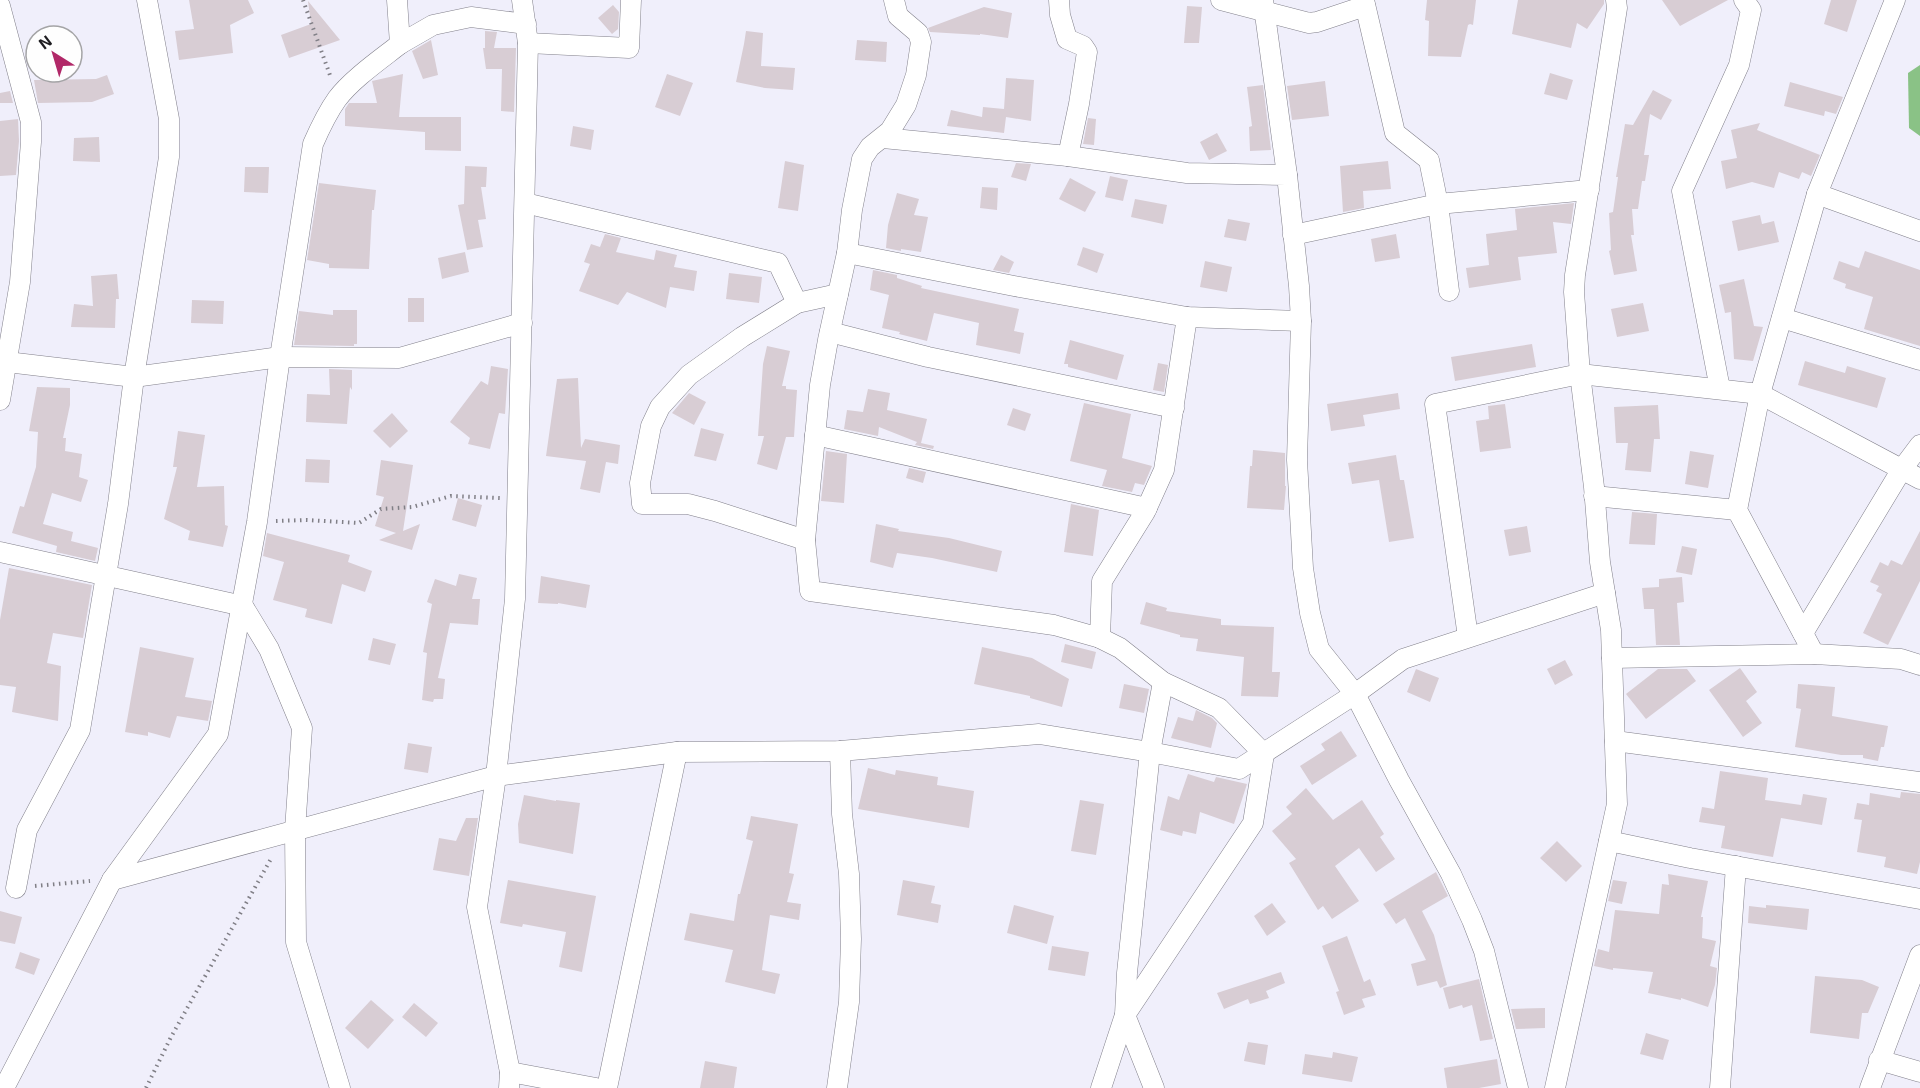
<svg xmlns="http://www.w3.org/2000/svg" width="1920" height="1088" font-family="'Exo 2',sans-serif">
	<rect width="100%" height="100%" fill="#f0effb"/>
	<!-- forest -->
	<path fill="#8ac286" d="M1920 65V136L1909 128 1908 73Z"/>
	<!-- building -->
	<g fill="#d8cdd4">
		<path d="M189 0H248L254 13 230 25 233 53 179 60 175 31 194 29Z"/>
		<path d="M1427 0H1476L1473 25 1470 24 1468 25 1461 57 1428 56 1429 21 1425 20Z"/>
		<path d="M1518 0H1604V4L1587 29 1577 23 1571 48 1512 34Z"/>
		<path d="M1662 0H1728L1680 26Z"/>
		<path d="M1831 0H1857L1847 32 1824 24Z"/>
		<path d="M308 1 340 40 289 58 281 35 311 24Z"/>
		<path d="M613 5 619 12 618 29 612 34 598 18Z"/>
		<path d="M1187 6 1202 7 1199 43H1184Z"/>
		<path d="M984 7 1012 13 1008 38 980 34V35L930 32 928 28Z"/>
		<path d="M485 31 497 32 494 48H516L514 112 501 111 502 69H486L483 48H485Z"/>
		<path d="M746 31 763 33 761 66 795 68 793 90 765 88 736 82 744 44Z"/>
		<path d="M431 40 438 75 423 79 412 51Z"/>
		<path d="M857 40 887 42 886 62 855 60Z"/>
		<path d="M1550 73 1573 80 1567 100 1544 94Z"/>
		<path d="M403 74 399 117H461V151L425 150V132L345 126V109L349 103H377L372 81Z"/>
		<path d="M667 74 693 83 680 116 655 107Z"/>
		<path d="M107 75 114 94 92 102 38 103 34 80 96 79Z"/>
		<path d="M1006 78 1034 80 1031 121 1006 117 1004 133 947 126 951 110 982 117 983 107 1004 109Z"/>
		<path d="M1325 81 1329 116 1292 120 1287 86Z"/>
		<path d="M1790 82 1843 97 1836 114 1825 111 1824 116 1784 106Z"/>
		<path d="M1263 85 1271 150 1250 151 1249 127 1252 126 1247 87Z"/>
		<path d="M1653 90 1672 100 1661 120 1650 114 1644 155H1649L1645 181H1642L1638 209H1632L1634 235H1631L1637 271 1614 275 1609 251 1611 250 1609 213 1613 212 1618 177H1616L1625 124 1633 125Z"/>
		<path d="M10 91 13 103H0V93Z"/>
		<path d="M1088 118 1096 119 1094 145 1083 144Z"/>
		<path d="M18 119 19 141 16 175 0 176V121Z"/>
		<path d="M1760 123 1757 130 1820 155 1811 176 1802 172 1799 179 1779 172 1774 188 1752 182 1726 189 1721 161 1737 158 1731 130Z"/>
		<path d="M573 126 594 130 591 150 570 146Z"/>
		<path d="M1217 133 1227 151 1209 160 1200 142Z"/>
		<path d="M99 137 100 162 73 161 74 138Z"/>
		<path d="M785 161 804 165 798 211 778 208Z"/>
		<path d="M1388 161 1391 189 1363 191 1364 208 1343 212 1340 166Z"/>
		<path d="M1016 163 1031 164 1026 181 1011 177Z"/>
		<path d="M465 166 487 167 486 187H481L486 219 478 220 483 247 467 250 458 205 464 204Z"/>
		<path d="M245 167H269L268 193 244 192Z"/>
		<path d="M1110 176 1128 180 1123 201 1105 197Z"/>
		<path d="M1070 178 1096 192 1085 212 1059 199Z"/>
		<path d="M319 183 376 190 374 210H372L369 269 329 268V264L307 260Z"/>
		<path d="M982 187 998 188 997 210 980 208Z"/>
		<path d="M897 193 919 199 914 215 928 217 921 252 901 249V251L886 248 888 225Z"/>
		<path d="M1135 199 1167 205 1163 224 1131 217Z"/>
		<path d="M1574 203 1571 224 1553 222 1557 253 1518 257 1521 280 1469 288 1466 268 1489 265 1486 234 1517 230 1515 209Z"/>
		<path d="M1760 215 1762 224 1774 221 1779 242 1738 251 1732 221Z"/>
		<path d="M1228 219 1250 223 1246 241 1224 237Z"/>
		<path d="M605 234 621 238 616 252 654 260 656 250 677 255 674 267 697 271 694 291 670 287 666 308 627 292 618 305 579 291 590 264 584 262 591 244 600 247Z"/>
		<path d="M1396 234 1400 258 1375 262 1371 239Z"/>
		<path d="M1083 247 1104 254 1097 273 1077 265Z"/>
		<path d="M1865 251 1920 270V346L1864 329 1873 297 1845 288 1846 284 1833 279 1839 261 1859 268Z"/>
		<path d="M465 252 469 272 442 279 438 258Z"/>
		<path d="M1001 255 1014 262 1009 273 993 270Z"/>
		<path d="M1205 261 1232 267 1227 292 1200 287Z"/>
		<path d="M873 270 897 275V278L922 286 921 288 1019 309 1014 331 1024 333 1020 354 976 345 979 323 934 313 927 341 899 334 900 332 882 328 889 295 870 290Z"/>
		<path d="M729 273 762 277 759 303 726 299Z"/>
		<path d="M117 274 119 299H116L115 328 71 327 74 304 93 306 91 276Z"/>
		<path d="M1744 279 1754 326 1763 327 1753 361 1734 359 1731 312 1725 313 1719 285Z"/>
		<rect x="408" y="298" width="16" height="24"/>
		<path d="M192 300 224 301 223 324 191 323Z"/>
		<path d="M1643 303 1649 331 1617 337 1611 309Z"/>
		<path d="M333 310H357V344H354V346L294 345 299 311 333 315Z"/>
		<path d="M1070 340 1124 355 1117 380 1068 367V364H1064Z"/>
		<path d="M1532 344 1536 367 1455 381 1451 357Z"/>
		<path d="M767 346 790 351 782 386H786V389L797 390 794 437H786L777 470 757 464 764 436H758L763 364Z"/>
		<path d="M1805 361 1845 373 1847 366 1886 378 1877 408 1798 385Z"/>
		<path d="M1158 363 1168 365 1164 392 1153 390Z"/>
		<path d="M491 366 508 369 505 414 499 413 490 449 468 444 470 438 450 422 481 381 488 385Z"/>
		<path d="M329 369 352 370V390L350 387 347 424 306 422 307 394 330 395Z"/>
		<path d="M578 378 581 448 585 439 620 445 618 464 606 462 600 493 580 489 586 461 546 456 557 379Z"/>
		<path d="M37 387 70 388V405L63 438H66L65 451 82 454 79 477 88 480 81 502 52 493 43 524 73 532 71 541 98 548 95 561 56 552 57 546 12 533 20 506 24 507 36 467 38 432 29 431Z"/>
		<path d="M868 389 890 393 887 410 927 419 921 443 934 446 933 449 915 445 917 442 879 427 878 436 844 429 847 410 863 412Z"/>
		<path d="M689 393 706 402 694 425 672 413Z"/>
		<path d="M1398 393 1400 409 1363 415 1365 426 1331 431 1327 404Z"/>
		<path d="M1084 403 1131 414 1122 458 1152 466 1144 485 1135 483 1132 492 1102 486 1107 470 1070 461Z"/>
		<path d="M1505 404 1511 448 1480 452 1476 421 1489 419 1488 406Z"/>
		<path d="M1658 405 1660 439H1654L1651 472 1625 470 1628 443H1616L1614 407Z"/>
		<path d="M1013 408 1031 414 1025 431 1007 425Z"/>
		<path d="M392 413 408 431 390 448 373 431Z"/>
		<path d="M701 428 724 434 716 461 694 456Z"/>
		<path d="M178 431 205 435 197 487 224 486 225 525 228 526 223 547 188 540 190 531 164 519 177 467H173Z"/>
		<path d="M1253 450 1285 453V486H1286L1284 510 1247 508 1250 466H1252Z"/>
		<path d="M826 451 847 454 844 503 821 501Z"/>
		<path d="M1690 451 1714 455 1708 488 1685 484Z"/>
		<path d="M1396 455 1400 480H1404L1414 538 1389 542 1379 480 1352 484 1348 463Z"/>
		<path d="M306 459 330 460 329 483 305 482Z"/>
		<path d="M381 460 413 465 403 531 420 524 412 550 379 540 396 533 375 526 384 497 376 495Z"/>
		<path d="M909 468 926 472 923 483 906 478Z"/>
		<path d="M458 498 482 505 476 527 452 520Z"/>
		<path d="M1071 504 1099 510 1093 556 1064 552Z"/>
		<path d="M1632 512 1657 514 1655 545 1629 544Z"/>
		<path d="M876 524 899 529 898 531 949 538 1002 551 997 572 932 558 897 553 893 568 870 562Z"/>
		<path d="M1527 526 1531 552 1509 556 1504 530Z"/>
		<path d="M1920 531V581L1888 645 1863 633 1882 594 1876 591 1879 586 1870 582 1880 562 1888 566 1891 560 1902 565Z"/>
		<path d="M267 533 350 555 348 562 372 571 365 592 342 584 332 624 305 617 307 609 273 600 284 562 263 556Z"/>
		<path d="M1682 546 1697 549 1692 575 1676 572Z"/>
		<path d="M9 568 92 585 83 638 53 633 47 663 61 666 58 721 12 712 16 687 0 685V620Z"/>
		<path d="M459 574 477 578 472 599H480L478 625 450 623 438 678 445 679 443 699H434L433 702 422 700 427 653 423 652 432 604 427 602 435 579 456 586Z"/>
		<path d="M541 576 590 585 586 608 558 603V604L538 603Z"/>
		<path d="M1682 577 1684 602 1677 603 1680 645H1656L1654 609H1644L1642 588 1659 587V579Z"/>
		<path d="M1146 602 1167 608 1166 611 1221 619V625L1274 627 1272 672H1280L1278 697 1241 696 1244 657 1196 651 1198 639 1180 637V635L1140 624Z"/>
		<path d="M373 638 396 644 390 665 368 660Z"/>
		<path d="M1065 644 1096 652 1092 669 1061 662Z"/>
		<path d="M140 647 194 658 185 697 212 701 208 721 177 716 170 738 148 732V736L125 732Z"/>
		<path d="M982 647 1032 658 1069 679 1062 707 1030 698V696L974 684Z"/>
		<path d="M1565 660 1573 675 1555 685 1547 669Z"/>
		<path d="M1740 668 1757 692 1746 701 1762 723 1743 737 1709 690Z"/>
		<path d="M1416 669 1439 678 1430 702 1407 692Z"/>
		<path d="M1687 669 1696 681 1646 719 1626 694 1658 669Z"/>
		<path d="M1124 684 1149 689 1144 713 1119 708Z"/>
		<path d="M1798 684 1835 687 1832 716 1888 726 1884 747H1881L1878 761 1863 758V755H1841L1795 747 1801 709 1796 708Z"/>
		<path d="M1196 710 1212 718 1217 723 1211 748 1171 738 1178 717 1193 721Z"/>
		<path d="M1341 731 1357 756 1312 785 1300 766 1325 750 1321 744Z"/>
		<path d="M408 743 432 747 428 773 404 769Z"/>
		<path d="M868 768 895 775 896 770 938 777 937 785 974 791 969 828 858 809Z"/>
		<path d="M1720 771 1768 778 1765 800 1801 805 1803 794 1827 798 1822 825 1781 818 1773 857 1721 848 1725 826 1699 822 1702 807 1714 809Z"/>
		<path d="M1188 774 1214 782 1216 777 1247 784 1234 824 1200 812 1196 834 1183 831 1182 836 1160 830 1168 796 1179 800Z"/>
		<path d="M1306 788 1333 820 1362 800 1384 834 1380 837 1395 859 1376 872 1359 848 1335 866 1359 901 1332 919 1323 906 1318 910 1289 863 1296 859 1272 831 1292 814 1286 807Z"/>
		<path d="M1901 792 1920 794V862L1917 874 1884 867 1886 857 1857 852 1862 820 1854 819 1857 803 1869 805 1870 793 1900 798Z"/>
		<path d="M524 795 556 801V800L580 803 573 854 519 843 518 824Z"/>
		<path d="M1080 800 1104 804 1096 855 1071 851Z"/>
		<path d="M751 816 798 824 789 873 794 874 787 902 801 904 799 920 770 915 762 970 780 974 775 994 725 982 733 950 684 940 690 913 734 921 738 894H740L753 841 746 839Z"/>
		<path d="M466 818H478L469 876 433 870 439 838 456 841Z"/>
		<path d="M1557 841 1582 866 1566 882 1540 858Z"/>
		<path d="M1436 872 1448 896 1422 911 1434 935 1447 985 1440 988 1437 981 1417 986 1411 964 1426 960 1405 918 1396 924 1383 904Z"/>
		<path d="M1668 874 1708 881 1701 917H1703L1702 938 1716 941 1710 966 1717 968 1715 985 1708 1007 1681 998V1000L1648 993 1653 972 1613 968V970L1594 966 1598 949 1609 952 1615 910 1659 914 1662 884 1669 885Z"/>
		<path d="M508 880 596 896 582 972 559 967 566 932 523 924 522 927 500 923Z"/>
		<path d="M903 880 935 886 931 903 941 905 938 923 897 915Z"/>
		<path d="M1613 880 1627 882 1622 904 1608 901Z"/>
		<path d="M1272 903 1286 922 1267 936 1254 916Z"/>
		<path d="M1014 905 1054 916 1047 944 1007 933Z"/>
		<path d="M1766 905 1809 909 1807 930 1748 923 1749 906 1766 908Z"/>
		<path d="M0 911 22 917 15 944 0 941Z"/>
		<path d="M1347 936 1364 982 1370 979 1376 995 1362 999 1365 1007 1344 1015 1336 992 1339 991 1322 946Z"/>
		<path d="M1052 946 1089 952 1085 976 1048 970Z"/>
		<path d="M20 952 40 959 34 975 15 968Z"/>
		<path d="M1281 972 1285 983 1266 991 1269 998 1250 1004 1248 999 1224 1009 1217 993Z"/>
		<path d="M1815 976 1862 980 1879 987 1868 1013H1862L1859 1039 1810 1033Z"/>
		<path d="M1479 979 1493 1039 1480 1041 1472 1005 1463 1008 1462 1005 1449 1009 1443 988Z"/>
		<path d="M371 1000 394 1020 368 1049 345 1028Z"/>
		<path d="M414 1003 438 1023 426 1037 402 1017Z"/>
		<path d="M1545 1008V1028L1516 1029 1511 1009Z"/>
		<path d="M1646 1033 1669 1040 1663 1060 1640 1054Z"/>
		<path d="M1248 1042 1268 1045 1265 1065 1244 1061Z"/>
		<path d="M1333 1052 1358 1057 1352 1082 1302 1074 1305 1054 1332 1058Z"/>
		<path d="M1497 1059 1501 1084 1479 1088H1447L1444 1068Z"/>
		<path d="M705 1061 737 1067 734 1088H700Z"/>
	</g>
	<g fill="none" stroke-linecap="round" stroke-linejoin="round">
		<!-- street casing -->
		<g stroke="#82808b" stroke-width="21">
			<g id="street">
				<path d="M894 0 898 16 918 33 921 42 916 75 906 105 890 131 870 147 862 159 852 210 847 253 828 340 820 385 805 540 810 591 1054 625 1100 638 1102 581 1145 512 1164 470 1187 317"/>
				<path d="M1221 0 1309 23 1317 22 1365 6"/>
				<path d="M1263 0 1287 175"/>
				<path d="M1364 0 1395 133 1429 160 1438 204 1449 291"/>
				<path d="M0 6 31 122V142L20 282 0 400"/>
				<path d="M528 43 629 48 631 0"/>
				<path d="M400 44 433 25 471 17 526 24"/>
				<path d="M883 138 1068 156 1079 104 1087 52 1083 46 1067 39 1060 15 1059 0"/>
				<path d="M1068 156 1187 173 1287 175 1299 286 1301 321 1297 460 1303 568 1310 613 1319 649 1355 694 1399 780 1451 874 1472 920 1484 951 1518 1088"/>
				<path d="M1817 194 1920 231"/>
				<path d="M525 203 778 263 797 303"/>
				<path d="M1293 235 1438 204 1589 190"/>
				<path d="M847 253 1014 286 1187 317 1301 321"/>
				<path d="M1782 318 1920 360"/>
				<path d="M830 332 928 357 1174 408"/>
				<path d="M7 362 134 377 280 357 399 358 522 323"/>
				<path d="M1720 389 1682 191 1739 65 1751 10 1744 0"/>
				<path d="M815 435 1147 508"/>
				<path d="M1594 496 1737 510"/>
				<path d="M805 540 715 511 688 504H642L640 483 651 426 660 407 689 375 742 337 797 303 838 294"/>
				<path d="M0 552 243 606 269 649 302 728 295 830 296 942 340 1088"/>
				<path d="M1803 633 1902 469 1920 445"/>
				<path d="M1468 637 1435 404 1580 374 1760 394 1920 479"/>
				<path d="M1100 638 1120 648 1163 682 1219 708 1264 754 1253 823 1125 1015 1154 1088"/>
				<path d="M1814 654 1737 510 1760 394 1817 194 1895 0"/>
				<path d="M1612 658 1814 654 1901 659 1920 665"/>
				<path d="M1615 741 1920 782"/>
				<path d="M1609 841 1690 858 1920 899"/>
				<path d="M112 880 496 776 677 752 840 751 1039 734 1150 752 1239 769 1355 694 1403 659 1605 593"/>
				<path d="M16 888 27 830 80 730 118 504 134 377 169 157V119L147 0"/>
				<path d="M1879 1060 1920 1072"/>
				<path d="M510 1072 596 1088"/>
				<path d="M4 1088 112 880 218 734 257 522 280 357 313 144C320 128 327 113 337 99 352 79 381 59 400 44L397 0"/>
				<path d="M509 1088 510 1072 477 907 496 776 515 599 528 43 522 0"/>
				<path d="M607 1088 677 752"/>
				<path d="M837 1088 849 1002 851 939 849 874 842 814 840 751"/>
				<path d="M1101 1088 1125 1015 1127 973 1150 752 1163 682"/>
				<path d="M1555 1088 1617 804 1611 630 1600 562 1594 487 1580 374 1574 292 1575 275 1617 8 1616 0"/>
				<path d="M1720 1088 1736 866"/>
				<path d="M1870 1088 1920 955"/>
			</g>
		</g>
		<!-- path -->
		<g stroke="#807f86" stroke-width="4" stroke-dasharray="1.5 4.5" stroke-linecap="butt">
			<path d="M303 0 331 78"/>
			<path d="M276 521 306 520 359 523 381 509 412 507 451 496 500 498"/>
			<path d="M35 886 90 881"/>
			<path d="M146 1088 171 1037 272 857"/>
		</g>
		<!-- street -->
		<use href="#street" stroke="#fff" stroke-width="20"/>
	</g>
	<!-- north arrow -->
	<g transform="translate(54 54) rotate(323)"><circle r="28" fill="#fefefe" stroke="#a4a4a6" stroke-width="1.5"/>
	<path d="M0-4.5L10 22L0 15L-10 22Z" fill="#b12868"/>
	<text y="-9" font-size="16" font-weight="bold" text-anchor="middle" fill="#1e1d21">N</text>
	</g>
</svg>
